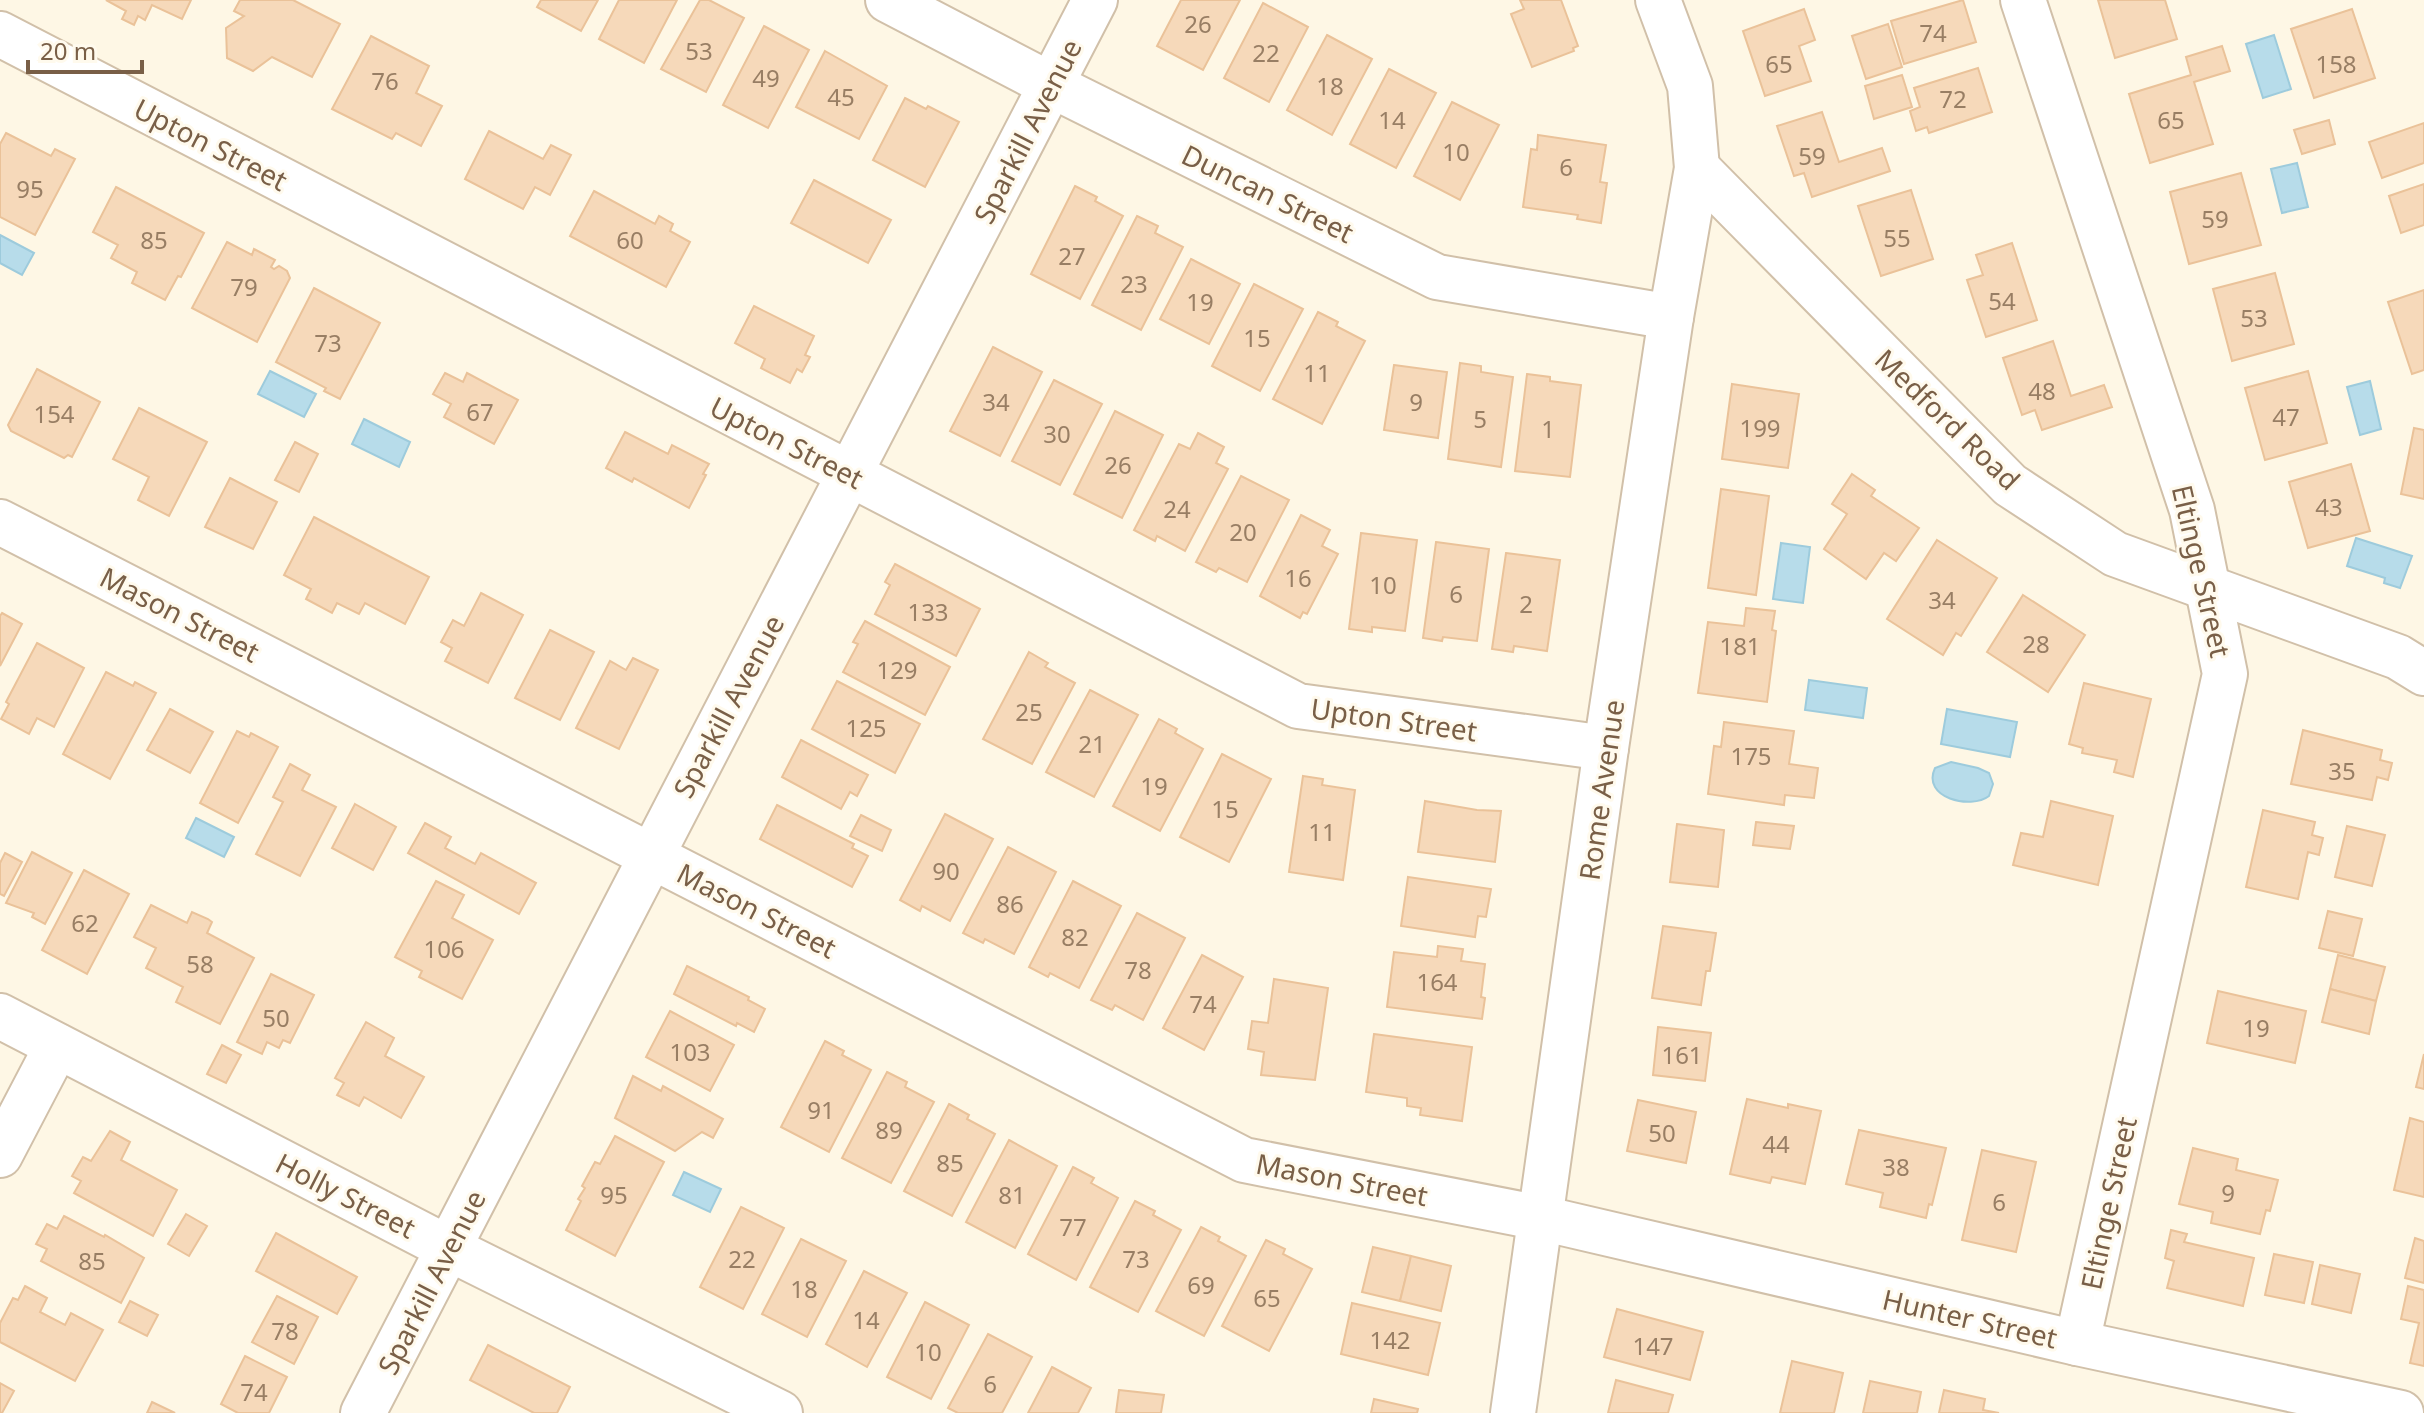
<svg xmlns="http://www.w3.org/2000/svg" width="2424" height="1413" font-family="'Noto Sans',sans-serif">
	<rect width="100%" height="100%" fill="#fef7e5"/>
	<!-- water -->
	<g fill="#b7dcea" stroke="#9dcbdc" stroke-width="2">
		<path d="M2274 35 2291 89 2263 98 2246 44Z"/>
		<path d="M2297 163 2308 207 2282 213 2271 169Z"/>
		<path d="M0 235 34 253 22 275 0 263Z"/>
		<path d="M270 371 316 394 304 417 258 394Z"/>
		<path d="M2370 381 2381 429 2360 435 2347 387Z"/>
		<path d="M364 419 410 442 399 467 352 444Z"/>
		<path d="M2356 538 2412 556 2400 588 2384 583 2385 578 2347 566Z"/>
		<path d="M1781 543 1810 547 1803 603 1773 599Z"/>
		<path d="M1809 680 1867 688 1863 718 1805 710Z"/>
		<path d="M1947 709 2017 722 2010 757 1941 744Z"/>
		<path d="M1951 762 1978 768 1989 773 1993 784 1989 796C1971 810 1921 798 1935 768Z"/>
		<path d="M196 818 234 837 224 857 186 838Z"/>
		<path d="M684 1172 721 1189 710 1212 673 1195Z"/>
	</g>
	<!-- building -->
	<g fill="#f6d9ba" stroke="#eac299" stroke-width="2">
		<path d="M106 0H191L182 19 152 5 145 20 138 16 134 25 122 19 126 11Z"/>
		<path d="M240 0H293L340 24 312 77 272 57 253 71 227 58 226 28 244 16 234 11Z"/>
		<path d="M541 0H598L581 31 537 7Z"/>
		<path d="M619 0H677L644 63 599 39Z"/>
		<path d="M700 0H709L744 18 706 92 661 69Z"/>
		<path d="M1181 0H1240L1203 70 1157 46Z"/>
		<path d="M1520 0H1561L1578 46 1573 48 1574 51 1532 67 1511 14 1524 9Z"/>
		<path d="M1963 0 1976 42 1904 64 1891 21Z"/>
		<path d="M2098 0H2165L2177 39 2115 58Z"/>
		<path d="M1263 3 1308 27 1269 102 1224 78Z"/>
		<path d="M1804 9 1815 40 1799 46 1811 81 1765 96 1743 31Z"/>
		<path d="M2352 9 2375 78 2314 98 2291 29Z"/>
		<path d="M1888 24 1902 67 1866 79 1852 36Z"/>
		<path d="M764 26 809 50 768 128 723 105Z"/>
		<path d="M1327 35 1372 59 1332 135 1287 110Z"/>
		<path d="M371 36 429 66 416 93 442 106 421 146 396 133 392 139 332 109Z"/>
		<path d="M2222 46 2230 71 2194 82 2213 144 2150 163 2129 94 2191 75 2186 57Z"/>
		<path d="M825 51 887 86 859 139 796 107Z"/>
		<path d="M1978 68 1992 112 1929 133 1927 127 1916 131 1910 111 1920 107 1914 88Z"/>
		<path d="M1389 69 1436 93 1396 168 1350 144Z"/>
		<path d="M1902 75 1912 107 1874 119 1865 86Z"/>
		<path d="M905 98 926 109 928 106 959 122 925 187 873 160Z"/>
		<path d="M1452 102 1499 125 1460 200 1414 176Z"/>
		<path d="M1822 112 1839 162 1882 148 1890 171 1812 197 1804 173 1794 176 1777 126Z"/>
		<path d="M2329 120 2335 144 2302 154 2294 130Z"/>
		<path d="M2424 123V163L2382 178 2369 142Z"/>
		<path d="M489 131 543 159 551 145 571 155 550 195 535 187 523 209 465 179Z"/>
		<path d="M6 133 51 156 55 149 75 159 35 235 0 217V144Z"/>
		<path d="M1538 135 1606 145 1600 182 1607 183 1601 223 1577 219 1578 215 1523 207 1531 149 1537 150Z"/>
		<path d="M2241 173 2261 245 2189 264 2170 192Z"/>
		<path d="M814 180 891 220 868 263 791 223Z"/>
		<path d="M2424 184V225L2401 233 2389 196Z"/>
		<path d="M1075 186 1097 197 1095 201 1123 216 1080 299 1031 274Z"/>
		<path d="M116 187 204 233 181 277 178 276 165 300 132 283 137 272 111 258 118 245 93 232Z"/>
		<path d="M1911 190 1933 259 1881 276 1858 206Z"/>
		<path d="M594 191 655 224 659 216 673 224 670 231 690 242 666 287 570 236Z"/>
		<path d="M1137 216 1158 226 1155 233 1183 247 1141 330 1092 305Z"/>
		<path d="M227 242 252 255 254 249 275 260 271 267 274 269 279 266 287 271 290 278 257 342 192 308Z"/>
		<path d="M2012 243 2037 320 1986 337 1967 280 1983 275 1976 255Z"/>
		<path d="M1191 259 1240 284 1209 344 1160 319Z"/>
		<path d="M2275 273 2294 344 2232 361 2213 289Z"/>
		<path d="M1254 284 1303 309 1260 391 1212 366Z"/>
		<path d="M314 288 380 323 340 399 324 391 326 388 276 362Z"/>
		<path d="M2424 290V370L2412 374 2388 302Z"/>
		<path d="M754 306 814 336 805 355 810 357 802 372 797 369 790 383 761 368 765 359 735 343Z"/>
		<path d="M1318 312 1338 322 1336 326 1365 341 1322 424 1273 399Z"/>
		<path d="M2053 341 2071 396 2104 385 2112 407 2042 430 2035 410 2022 415 2003 358Z"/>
		<path d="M993 347 1042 372 1000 456 950 431Z"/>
		<path d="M1460 363 1481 366V372L1513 377 1501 467 1448 459Z"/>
		<path d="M1394 365 1447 372 1438 438 1384 430Z"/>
		<path d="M37 369 100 402 72 457 68 455 64 458 11 431 8 425Z"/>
		<path d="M2308 371 2327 443 2265 460 2245 388Z"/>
		<path d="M445 373 463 382 467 373 518 400 494 444 444 417 451 404 433 394Z"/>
		<path d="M1527 374 1550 377V381L1581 385 1570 477 1515 471Z"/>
		<path d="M1054 380 1102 404 1060 485 1012 461Z"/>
		<path d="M1732 384 1799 394 1788 468 1722 459Z"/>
		<path d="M139 408 207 442 169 516 138 500 149 477 113 459Z"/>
		<path d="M1115 411 1163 435 1122 518 1074 494Z"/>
		<path d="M2414 428 2424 430V499L2401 494Z"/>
		<path d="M625 432 668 454 672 445 709 464 703 474 706 475 689 508 634 478 632 482 606 468Z"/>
		<path d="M1198 433 1224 447 1216 463 1228 469 1185 551 1157 536 1155 541 1134 530 1179 444 1190 449Z"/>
		<path d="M295 442 318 454 299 492 275 480Z"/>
		<path d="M2351 464 2370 531 2308 548 2289 482Z"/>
		<path d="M1852 474 1875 490 1871 496 1919 528 1896 561 1884 553 1866 579 1824 549 1847 514 1832 504Z"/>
		<path d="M1241 476 1289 500 1247 582 1219 568 1216 572 1196 562Z"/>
		<path d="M230 478 277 502 253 549 205 527Z"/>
		<path d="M1721 489 1769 496 1756 595 1708 588Z"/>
		<path d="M1301 515 1330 530 1322 546 1338 554 1307 614 1303 612 1300 618 1260 596Z"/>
		<path d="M314 517 429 577 405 624 365 603 359 614 337 603 332 613 306 599 311 589 284 575Z"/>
		<path d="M1361 533 1417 540 1405 631 1372 627V632L1349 629Z"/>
		<path d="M1937 540 1997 578 1961 636 1956 633 1943 655 1887 619Z"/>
		<path d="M1436 542 1489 549 1477 641 1443 637 1442 641 1423 638Z"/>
		<path d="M1506 553 1560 560 1547 651 1514 646 1513 652 1492 649Z"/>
		<path d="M895 564 980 609 956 656 875 614 890 585 885 582Z"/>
		<path d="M481 593 523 615 488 683 445 661 452 648 441 642 453 620 464 626Z"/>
		<path d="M2023 595 2085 635 2048 692 1987 652Z"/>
		<path d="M1746 608 1775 611 1772 630 1776 631 1767 702 1698 693 1708 622 1744 626Z"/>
		<path d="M2 613 22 624 0 666V616Z"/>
		<path d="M865 621 950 667 925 715 843 672 858 644 853 642Z"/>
		<path d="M550 630 594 652 560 720 515 698Z"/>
		<path d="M37 643 84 668 54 727 37 718 29 734 1 719 9 704 6 702Z"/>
		<path d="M1029 652 1048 663 1045 667 1075 683 1032 764 983 739Z"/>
		<path d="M633 658 658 670 619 749 576 728 610 661 626 670Z"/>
		<path d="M106 672 133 686 135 682 156 693 110 779 63 754Z"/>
		<path d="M837 681 920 724 895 773 812 729Z"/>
		<path d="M2084 683 2151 699 2133 777 2114 772 2117 760 2082 753 2083 748 2069 744Z"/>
		<path d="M1090 690 1138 715 1094 797 1046 772Z"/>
		<path d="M170 709 213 732 190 773 147 750Z"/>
		<path d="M1159 719 1177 729 1175 733 1203 749 1160 831 1113 806Z"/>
		<path d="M1724 722 1794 731 1789 764 1818 768 1814 798 1785 795 1784 805 1708 794 1714 746 1721 747Z"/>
		<path d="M2303 730 2382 750 2380 760 2392 763 2388 780 2377 777 2372 800 2291 784Z"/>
		<path d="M237 731 249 737 251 733 278 747 238 823 200 803Z"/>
		<path d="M801 740 868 775 857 796 850 792 841 809 782 777Z"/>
		<path d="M1222 754 1271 779 1229 862 1180 837Z"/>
		<path d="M290 764 310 775 302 790 336 807 300 876 256 854 283 802 273 797Z"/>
		<path d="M1303 776 1323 779 1322 785 1355 790 1343 880 1289 872Z"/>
		<path d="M1425 801 1477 810 1501 811 1495 862 1418 852Z"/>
		<path d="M2051 801 2113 816 2098 885 2013 865 2021 833 2043 837Z"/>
		<path d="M355 804 396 827 373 870 332 848Z"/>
		<path d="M777 805 854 844 852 848 868 856 852 887 760 839Z"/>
		<path d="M2263 810 2315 822 2312 835 2323 838 2319 855 2308 852 2298 899 2246 887Z"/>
		<path d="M945 814 993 839 950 921 922 906 920 911 900 900Z"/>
		<path d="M861 815 891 830 882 851 850 836Z"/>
		<path d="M1756 822 1794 826 1790 849 1753 845Z"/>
		<path d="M425 823 451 837 445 848 475 864 481 853 536 883 519 914 408 853Z"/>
		<path d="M1677 824 1724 830 1718 887 1670 882Z"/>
		<path d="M2347 826 2385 835 2372 886 2335 877Z"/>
		<path d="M1008 847 1056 872 1014 954 985 939 983 943 963 933Z"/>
		<path d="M32 852 72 873 45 924 32 917 34 913 6 903Z"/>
		<path d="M5 853 22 862 4 896 0 894V863Z"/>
		<path d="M84 870 129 894 87 974 42 950Z"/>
		<path d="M1408 877 1491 889 1486 917 1478 916 1475 937 1401 926Z"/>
		<path d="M436 881 464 895 452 918 493 940 462 999 419 977 422 971 395 957Z"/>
		<path d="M1073 881 1121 906 1079 988 1050 973 1048 977 1029 967Z"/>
		<path d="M151 905 187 923 192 912 208 919 212 922 207 933 254 958 220 1024 176 1002 183 987 146 968 156 948 134 937Z"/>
		<path d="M2328 911 2362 919 2353 956 2319 948Z"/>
		<path d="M1137 913 1185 938 1143 1020 1115 1005 1112 1010 1091 1000Z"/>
		<path d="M1663 926 1716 933 1710 971H1706L1701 1005 1652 998Z"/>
		<path d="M1438 946 1463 949 1461 961 1485 964 1481 997 1485 998 1482 1019 1387 1007 1394 952 1437 957Z"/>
		<path d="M1202 955 1243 977 1204 1050 1163 1028Z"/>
		<path d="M2338 955 2385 967 2376 1001 2330 989Z"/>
		<path d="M687 966 749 997 748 1000 765 1009 754 1032 737 1023 736 1026 674 994Z"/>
		<path d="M271 974 314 995 290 1043 283 1040 279 1048 267 1042 262 1054 237 1042Z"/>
		<path d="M1274 979 1328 988 1315 1080 1261 1075 1264 1052 1248 1049 1252 1021 1268 1023Z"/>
		<path d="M2330 989 2376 1001 2369 1034 2322 1022Z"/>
		<path d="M2218 991 2306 1011 2295 1063 2207 1043Z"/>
		<path d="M670 1011 734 1045 710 1091 646 1057Z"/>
		<path d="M366 1022 394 1038 385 1056 424 1077 401 1118 364 1097 359 1106 337 1095 344 1083 335 1078Z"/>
		<path d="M1658 1027 1711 1033 1705 1081 1653 1075Z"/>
		<path d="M1374 1034 1472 1047 1462 1121 1420 1115 1421 1108 1407 1106V1098L1366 1092Z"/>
		<path d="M825 1041 844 1051 842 1055 871 1070 829 1152 781 1127Z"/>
		<path d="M222 1045 241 1055 226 1083 207 1074Z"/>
		<path d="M2424 1054V1089L2416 1087Z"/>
		<path d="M887 1072 907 1082 905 1087 934 1102 891 1183 842 1158Z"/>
		<path d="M633 1076 661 1091 663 1086 723 1119 713 1138 702 1132 675 1151 615 1118Z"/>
		<path d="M1747 1099 1788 1108V1104L1821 1111 1805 1184 1772 1177 1770 1183 1730 1174Z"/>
		<path d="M1638 1100 1696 1112 1686 1163 1627 1151Z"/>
		<path d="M949 1104 969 1115 967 1119 995 1134 952 1216 904 1191Z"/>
		<path d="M2410 1118 2424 1122V1197L2394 1190Z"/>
		<path d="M1859 1130 1946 1148 1932 1205 1929 1204 1926 1218 1880 1207 1883 1193 1846 1184Z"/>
		<path d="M110 1131 130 1142 121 1160 177 1190 153 1236 74 1193 81 1181 72 1176 83 1157 91 1161Z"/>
		<path d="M615 1136 664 1162 615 1256 566 1230 581 1201 578 1199 585 1188 582 1186 595 1162 600 1164Z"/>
		<path d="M1009 1140 1057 1166 1015 1248 966 1222Z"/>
		<path d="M2193 1148 2238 1159 2236 1170 2278 1180 2270 1211 2266 1210 2260 1234 2211 1223 2213 1212 2179 1204Z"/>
		<path d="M1982 1150 2036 1162 2016 1252 1962 1240Z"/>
		<path d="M1073 1167 1094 1178 1091 1183 1118 1198 1076 1280 1028 1254Z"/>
		<path d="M1135 1201 1155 1211 1153 1215 1181 1230 1138 1312 1090 1287Z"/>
		<path d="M741 1207 784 1228 743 1309 700 1287Z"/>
		<path d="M186 1214 207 1226 189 1256 168 1244Z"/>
		<path d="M64 1216 104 1237 105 1235 144 1258 121 1303 41 1261 47 1249 36 1244 47 1224 57 1229Z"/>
		<path d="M1201 1227 1220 1237 1218 1241 1246 1256 1204 1336 1156 1311Z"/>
		<path d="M2171 1230 2187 1234 2184 1242 2254 1258 2243 1306 2167 1288 2174 1261 2165 1258Z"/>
		<path d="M276 1233 357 1277 337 1314 256 1271Z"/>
		<path d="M2415 1238 2424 1241V1283L2405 1278Z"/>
		<path d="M801 1239 846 1261 807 1337 762 1314Z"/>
		<path d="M1266 1240 1285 1249 1283 1254 1312 1269 1269 1351 1222 1326Z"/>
		<path d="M1373 1247 1411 1256 1400 1301 1362 1292Z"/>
		<path d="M2274 1254 2313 1262 2304 1303 2265 1295Z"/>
		<path d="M1411 1256 1451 1266 1441 1311 1400 1301Z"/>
		<path d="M2320 1265 2360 1274 2351 1313 2312 1304Z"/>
		<path d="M864 1271 907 1293 867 1367 826 1344Z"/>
		<path d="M25 1286 47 1298 40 1312 65 1325 71 1313 103 1330 75 1381 0 1342V1323L13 1298 18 1300Z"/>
		<path d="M2408 1286 2424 1290V1366L2410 1363 2419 1323 2401 1319Z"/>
		<path d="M277 1296 318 1317 294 1364 252 1342Z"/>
		<path d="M130 1301 158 1315 147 1336 119 1322Z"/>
		<path d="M925 1302 969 1325 931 1399 887 1377Z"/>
		<path d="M1352 1303 1440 1323 1428 1375 1341 1354Z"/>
		<path d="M1617 1309 1703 1332 1690 1380 1604 1357Z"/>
		<path d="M988 1334 1032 1357 1002 1413H958L948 1408Z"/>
		<path d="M488 1345 570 1387 557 1413H534L470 1380Z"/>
		<path d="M245 1356 287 1377 269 1413H238L221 1404Z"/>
		<path d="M1792 1361 1843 1373 1834 1413H1780Z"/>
		<path d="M1052 1367 1091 1388 1078 1413H1028Z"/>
		<path d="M1616 1380 1673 1395 1668 1413H1608Z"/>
		<path d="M1870 1381 1921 1392 1917 1413H1863Z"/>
		<path d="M0 1383 14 1391 2 1413H0Z"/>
		<path d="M1119 1390 1164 1395 1161 1413H1116Z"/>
		<path d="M1944 1390 1985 1399 1983 1410 1999 1413H1939Z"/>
		<path d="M1374 1399 1418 1409 1417 1413H1371Z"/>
		<path d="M152 1402 175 1413H147Z"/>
	</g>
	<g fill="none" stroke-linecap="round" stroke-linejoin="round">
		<!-- minor casing -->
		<g stroke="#d1c0a9" stroke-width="48">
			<g id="minor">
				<path d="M888 0 1051 85 1437 277 1671 317"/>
				<path d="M2023 0 2192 510 2225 674 2077 1343"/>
				<path d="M0 34 1298 706 1606 748"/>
				<path d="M1697 168 2010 485 2115 554 2398 657 2424 673"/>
				<path d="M0 522 1244 1160 1541 1218 2077 1343 2401 1413"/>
				<path d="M0 1016 448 1248 780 1413"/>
				<path d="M0 1155 57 1046"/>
				<path d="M363 1413 1095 0"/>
				<path d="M1513 1413 1606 748 1671 317 1697 168 1690 86 1658 0"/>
			</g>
		</g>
		<!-- minor -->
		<use href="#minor" stroke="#fff" stroke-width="44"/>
	</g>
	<g text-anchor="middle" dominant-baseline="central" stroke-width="6" stroke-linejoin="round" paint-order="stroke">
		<!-- number labels -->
		<g font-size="24" fill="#987e64">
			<text x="1198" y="23">26</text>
			<text x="1933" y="32">74</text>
			<text x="699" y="50">53</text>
			<text x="1266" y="52">22</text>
			<text x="1779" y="63">65</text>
			<text x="2336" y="63">158</text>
			<text x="766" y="77">49</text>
			<text x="385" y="80">76</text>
			<text x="1330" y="85">18</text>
			<text x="841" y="96">45</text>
			<text x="1953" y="98">72</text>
			<text x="1392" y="119">14</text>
			<text x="2171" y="119">65</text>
			<text x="1456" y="151">10</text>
			<text x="1812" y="155">59</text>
			<text x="1566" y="166">6</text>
			<text x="30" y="188">95</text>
			<text x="2215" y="218">59</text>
			<text x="1897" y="237">55</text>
			<text x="154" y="239">85</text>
			<text x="630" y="239">60</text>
			<text x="1072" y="255">27</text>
			<text x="1134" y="283">23</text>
			<text x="244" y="286">79</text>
			<text x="2002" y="300">54</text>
			<text x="1200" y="301">19</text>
			<text x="2254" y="317">53</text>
			<text x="1257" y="337">15</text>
			<text x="328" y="342">73</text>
			<text x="1317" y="372">11</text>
			<text x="2042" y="390">48</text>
			<text x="996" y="401">34</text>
			<text x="1416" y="401">9</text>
			<text x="480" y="411">67</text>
			<text x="54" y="413">154</text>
			<text x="2286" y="416">47</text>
			<text x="1480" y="418">5</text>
			<text x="1760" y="427">199</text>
			<text x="1548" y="428">1</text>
			<text x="1057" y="433">30</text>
			<text x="1118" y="464">26</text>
			<text x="2329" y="506">43</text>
			<text x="1177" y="508">24</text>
			<text x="1243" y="531">20</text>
			<text x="1298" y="577">16</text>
			<text x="1383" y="584">10</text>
			<text x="1456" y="593">6</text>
			<text x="1942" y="599">34</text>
			<text x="1526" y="603">2</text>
			<text x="928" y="611">133</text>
			<text x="2036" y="643">28</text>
			<text x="1740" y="645">181</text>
			<text x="897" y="669">129</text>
			<text x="1029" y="711">25</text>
			<text x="866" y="727">125</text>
			<text x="1092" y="743">21</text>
			<text x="1751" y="755">175</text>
			<text x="2342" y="770">35</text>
			<text x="1154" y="785">19</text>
			<text x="1225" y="808">15</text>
			<text x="1322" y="831">11</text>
			<text x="946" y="870">90</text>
			<text x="1010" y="903">86</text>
			<text x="85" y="922">62</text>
			<text x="1075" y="936">82</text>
			<text x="444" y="948">106</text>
			<text x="200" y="963">58</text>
			<text x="1138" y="969">78</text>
			<text x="1437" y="981">164</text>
			<text x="1203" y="1003">74</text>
			<text x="276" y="1017">50</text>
			<text x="2256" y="1027">19</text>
			<text x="690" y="1051">103</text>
			<text x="1682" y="1054">161</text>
			<text x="821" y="1109">91</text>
			<text x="889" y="1129">89</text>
			<text x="1662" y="1132">50</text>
			<text x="1776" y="1143">44</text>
			<text x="950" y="1162">85</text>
			<text x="1896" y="1166">38</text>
			<text x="2228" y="1192">9</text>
			<text x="614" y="1194">95</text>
			<text x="1012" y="1194">81</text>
			<text x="1999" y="1201">6</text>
			<text x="1073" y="1226">77</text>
			<text x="742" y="1258">22</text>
			<text x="1136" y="1258">73</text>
			<text x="92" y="1260">85</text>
			<text x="1201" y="1284">69</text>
			<text x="804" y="1288">18</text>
			<text x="1267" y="1297">65</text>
			<text x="866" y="1319">14</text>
			<text x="285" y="1330">78</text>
			<text x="1390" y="1339">142</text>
			<text x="1653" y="1345">147</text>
			<text x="928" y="1351">10</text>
			<text x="990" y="1383">6</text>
			<text x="254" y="1391">74</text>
		</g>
		<!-- street labels -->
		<g font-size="28" fill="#795f47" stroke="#fffaed">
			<text transform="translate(1027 131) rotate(-63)">Sparkill Avenue</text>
			<text transform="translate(211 144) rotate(27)">Upton Street</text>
			<text transform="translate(1268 193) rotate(26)">Duncan Street</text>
			<text transform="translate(1948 419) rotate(44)">Medford Road</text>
			<text transform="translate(787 442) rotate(27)">Upton Street</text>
			<text transform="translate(2202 571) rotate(77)">Eltinge Street</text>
			<text transform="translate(180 614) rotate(27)">Mason Street</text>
			<text transform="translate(728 706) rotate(-62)">Sparkill Avenue</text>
			<text transform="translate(1394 719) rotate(8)">Upton Street</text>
			<text transform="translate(1601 790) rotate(-82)">Rome Avenue</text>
			<text transform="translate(757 910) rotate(27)">Mason Street</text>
			<text transform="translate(1342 1179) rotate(11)">Mason Street</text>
			<text transform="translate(346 1195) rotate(27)">Holly Street</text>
			<text transform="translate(2108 1203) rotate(-78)">Eltinge Street</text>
			<text transform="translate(431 1282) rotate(-63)">Sparkill Avenue</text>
			<text transform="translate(1970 1318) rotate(13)">Hunter Street</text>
		</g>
	</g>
	<!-- scale -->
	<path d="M28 60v12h114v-12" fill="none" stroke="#795f47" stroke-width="4"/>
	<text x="40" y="60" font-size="24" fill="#795f47" stroke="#fffaed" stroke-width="6" paint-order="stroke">20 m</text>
</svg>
